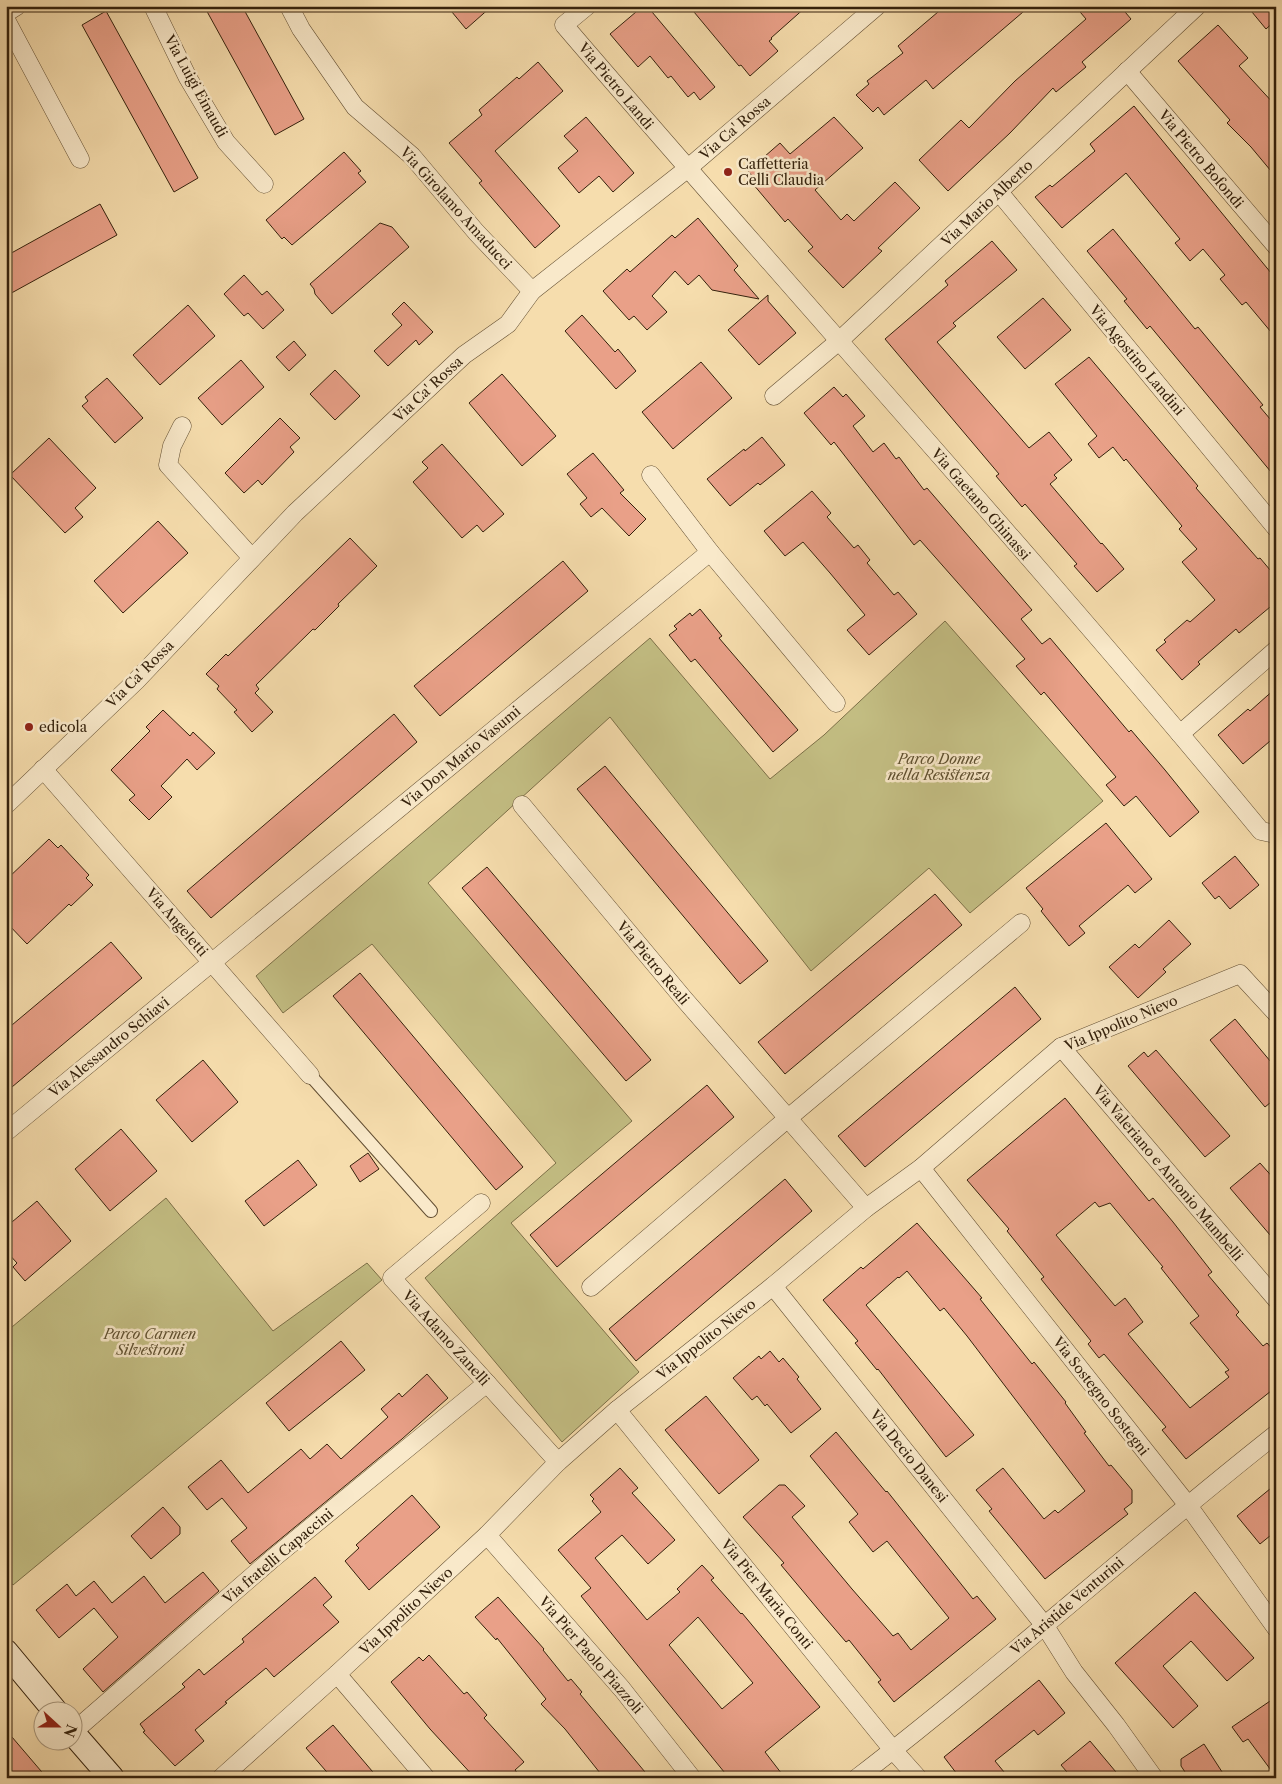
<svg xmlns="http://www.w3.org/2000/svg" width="1282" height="1784" font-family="'Libre Caslon Text',serif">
	<rect width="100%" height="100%" fill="#f6ddad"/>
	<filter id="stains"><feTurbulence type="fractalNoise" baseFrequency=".004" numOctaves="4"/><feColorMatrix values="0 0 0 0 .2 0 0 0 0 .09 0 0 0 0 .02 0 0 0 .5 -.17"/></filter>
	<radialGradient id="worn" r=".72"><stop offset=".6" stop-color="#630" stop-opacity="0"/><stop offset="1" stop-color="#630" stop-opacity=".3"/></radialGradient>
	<!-- green -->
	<g fill="#c4bf84" stroke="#7c7048">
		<path d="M945 621 1103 801 970 913 929 868 811 971 610 717 428 883 632 1121 511 1223 639 1372 562 1442 425 1278 556 1163 372 944 283 1013 256 976 650 638 770 779 824 735Z"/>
		<path d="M166 1198 273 1331 367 1263 382 1280 13 1585 6 1577V1332Z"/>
	</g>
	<!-- building -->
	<g fill="#e9a088" stroke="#34210c" fill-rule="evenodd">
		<path d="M204 6H242L304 119 275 135Z"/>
		<path d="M447 6H492L466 29Z"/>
		<path d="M643 6H647L715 87 700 100 694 92 688 97 671 76 668 78 650 56 638 67 610 34Z"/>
		<path d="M689 6H807L771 38 772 39 769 41 778 51 750 76 741 65 739 66Z"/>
		<path d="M945 6H1030L933 89 926 80 884 115 878 107 873 112 856 95 869 84 867 81 903 53 898 46Z"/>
		<path d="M1075 6H1120L1131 19 1082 62 1086 67 1056 92 1053 88 1010 133 948 191 919 160 961 120 969 128 1015 81 1086 19Z"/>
		<path d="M1247 6H1276V20L1266 29Z"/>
		<path d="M106 11 198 178 174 192 82 25Z"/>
		<path d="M1218 25 1248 58 1239 66 1276 106V177L1251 147 1227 123 1230 120 1178 61Z"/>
		<path d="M538 62 563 91 495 151 560 226 535 248 479 183 482 181 449 143 482 115 479 110 517 77 519 79Z"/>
		<path d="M1134 106 1276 279V338L1246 302 1242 305 1220 279 1225 275 1203 249 1190 261 1175 243 1180 239 1126 173 1062 228 1035 197 1050 185 1052 187 1095 151 1090 144Z"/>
		<path d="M586 117 634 173 613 192 599 176 579 193 558 168 578 151 564 136Z"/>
		<path d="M834 117 863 148 815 190 841 220 847 214 854 221 895 182 920 208 878 248 882 251 843 288 808 251 813 247 788 219 785 222 753 184 757 182 748 171 780 143 790 154Z"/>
		<path d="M344 152 361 171 358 173 366 182 292 245 284 237 282 239 266 220Z"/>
		<path d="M100 204 117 235 6 296V256Z"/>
		<path d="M698 218 738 266 734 270 759 299 712 290 699 275 688 285 675 271 652 296 667 312 647 330 634 316 629 320 603 291 627 269 630 272 672 235 675 238Z"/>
		<path d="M380 223 392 227 409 247 332 314 315 294 314 289 310 284Z"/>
		<path d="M1113 229 1195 329 1198 327 1263 405 1260 407 1276 426V478L1150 326 1147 329 1124 301 1127 299 1087 251Z"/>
		<path d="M992 241 1017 270 953 323 956 326 937 342 1029 448 1049 432 1072 460 1054 475 1057 478 1050 484 1101 544 1102 543 1124 569 1097 592 1074 566 1077 564 1025 504 1022 507 996 476 999 474 885 339 948 285 945 281Z"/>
		<path d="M244 275 262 295 267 291 284 310 263 329 248 313 244 316 224 294Z"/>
		<path d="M768 295V301L796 333 759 365 728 330Z"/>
		<path d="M1043 298 1071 330 1025 369 997 337Z"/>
		<path d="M404 302 433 332 419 345 416 340 388 366 374 351 402 325 392 314Z"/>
		<path d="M188 305 215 336 160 385 133 355Z"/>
		<path d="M582 315 615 352 618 349 636 371 616 389 565 331Z"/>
		<path d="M294 341 306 355 289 371 276 357Z"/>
		<path d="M1089 357 1198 486 1196 488 1258 559 1260 558 1276 577V602L1239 633 1236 629 1198 662 1200 664 1182 680 1156 650 1166 642 1164 640 1187 620 1190 622 1215 600 1182 562 1197 549 1179 529 1182 526 1126 459 1124 461 1113 447 1099 458 1088 444 1097 436 1055 384Z"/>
		<path d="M241 360 264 387 222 425 198 398Z"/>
		<path d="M701 362 732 398 673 449 642 412Z"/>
		<path d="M335 370 360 396 335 420 310 394Z"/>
		<path d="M502 374 556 436 522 466 469 403Z"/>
		<path d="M107 378 143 418 115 443 82 406 88 401 85 397Z"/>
		<path d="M834 387 843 397 846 394 865 416 853 426 873 452 884 443 896 459 899 457 924 490 927 488 1032 610 1021 619 1042 644 1050 638 1129 732 1131 730 1165 770 1199 812 1170 837 1136 796 1124 806 1106 785 1116 777 1044 692 1041 695 1016 666 1025 659 920 540 914 545 834 442 831 445 804 413Z"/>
		<path d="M280 418 300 438 290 447 294 452 262 485 258 480 244 493 225 473Z"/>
		<path d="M762 437 785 465 760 485 758 483 730 506 707 479 744 449 745 451Z"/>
		<path d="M49 438 96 488 75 508 83 517 65 533 10 475Z"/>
		<path d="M442 444 504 514 483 532 477 525 462 538 413 482 428 468 422 462Z"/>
		<path d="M593 453 624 490 620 493 646 519 629 536 602 508 591 517 580 504 587 498 567 474Z"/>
		<path d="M812 491 831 513 827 517 854 548 858 545 870 560 867 563 894 595 898 592 917 614 869 655 847 630 865 615 830 573 803 542 785 556 764 531Z"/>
		<path d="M158 521 188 553 123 613 94 581Z"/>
		<path d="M350 538 377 566 338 604 339 606 315 630 313 629 256 685 259 689 255 693 273 712 252 732 234 712 237 710 217 689 219 686 206 674 226 654 228 656Z"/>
		<path d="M563 561 588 591 440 716 414 686Z"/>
		<path d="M700 609 722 636 719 638 798 730 773 752 695 659 691 662 669 635 677 629 674 626 690 613 692 616Z"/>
		<path d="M1276 688V736L1243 764 1218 735 1248 709 1250 711Z"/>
		<path d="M163 710 190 736 193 732 215 753 197 770 187 759 161 786 172 797 149 820 129 800 135 795 111 770 150 731 146 727Z"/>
		<path d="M394 714 417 742 211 918 187 891Z"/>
		<path d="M605 766 768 961 740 984 577 789Z"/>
		<path d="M1106 823 1152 879 1135 893 1128 885 1079 926 1085 933 1069 946 1041 911 1043 909 1026 888Z"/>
		<path d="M49 839 58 848 61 845 89 875 86 878 93 885 71 906 69 904 27 944 6 922V880Z"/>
		<path d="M1235 856 1259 885 1230 909 1219 896 1215 899 1202 883Z"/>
		<path d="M487 867 651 1060 626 1081 462 888Z"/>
		<path d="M935 894 962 925 785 1074 758 1042Z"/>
		<path d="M1169 920 1191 944 1163 969 1166 972 1138 998 1109 967 1135 944 1139 948Z"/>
		<path d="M111 942 142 978 6 1092V1030Z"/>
		<path d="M360 973 523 1167 496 1190 333 996Z"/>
		<path d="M1015 987 1041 1019 865 1167 838 1136Z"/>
		<path d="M1235 1019 1276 1068V1098L1265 1107 1210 1040Z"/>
		<path d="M1156 1050 1230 1136 1205 1157 1128 1066 1144 1052 1148 1057Z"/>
		<path d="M203 1060 238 1102 192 1142 156 1100Z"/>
		<path d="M707 1085 734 1117 557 1267 530 1235Z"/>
		<path d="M1065 1098 1149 1201 1153 1198 1173 1222 1212 1272 1208 1275 1239 1312 1236 1315 1263 1346 1267 1343 1276 1353V1387L1186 1459 1162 1430 1166 1427 1104 1354 1099 1358 1088 1344 1091 1341 1041 1279 1044 1277 1007 1231 1009 1229 967 1180ZM1095 1202 1099 1207 1110 1203 1163 1267 1161 1268 1199 1316 1190 1323 1229 1370 1225 1372 1229 1377 1190 1408 1128 1334 1143 1322 1125 1298 1115 1306 1056 1235Z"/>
		<path d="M121 1129 157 1171 110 1211 75 1169Z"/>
		<path d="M368 1153 379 1169 360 1182 350 1166Z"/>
		<path d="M298 1160 317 1185 264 1226 245 1201Z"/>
		<path d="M1260 1163 1276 1181V1242L1230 1188Z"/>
		<path d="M785 1179 812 1211 636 1361 609 1329Z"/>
		<path d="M37 1201 71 1241 25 1281 13 1267 17 1263 6 1251V1227Z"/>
		<path d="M917 1223 982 1298 980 1299 1032 1364 1034 1362 1066 1402 1065 1403 1086 1432 1084 1433 1109 1466 1111 1465 1132 1490V1503L1124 1509 1128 1514 1045 1579 989 1511 992 1509 976 1490 1003 1468 1044 1519 1055 1510 1058 1513 1085 1491 967 1336 944 1308 940 1311 907 1271 899 1278 898 1277 866 1305 974 1435 946 1457 878 1369 877 1370 855 1343 858 1341 823 1300 861 1267 863 1269Z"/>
		<path d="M341 1341 365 1370 289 1431 266 1403Z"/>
		<path d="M770 1351 779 1362 783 1358 799 1377 797 1379 821 1409 791 1433 767 1404 765 1406 757 1396 752 1400 733 1378 759 1356 761 1359Z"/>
		<path d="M427 1374 448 1398 402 1439 250 1564 231 1541 247 1528 222 1498 207 1510 188 1487 221 1460 248 1493 301 1449 310 1459 327 1444 341 1459 388 1417 381 1409 399 1393 402 1397Z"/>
		<path d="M706 1396 759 1460 719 1494 665 1430Z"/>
		<path d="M836 1432 886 1492 887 1491 973 1599 977 1596 996 1619 894 1702 878 1682 881 1680 849 1640 846 1642 822 1614 781 1565 784 1563 743 1517 779 1485H785L805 1506 792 1517 852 1589 893 1636 898 1633 911 1650 949 1618 887 1541 873 1552 849 1522 858 1514 810 1456Z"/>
		<path d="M620 1468 638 1488 632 1493 675 1540 648 1564 622 1535 595 1558 647 1620 680 1592 677 1589 702 1565 714 1578 711 1580 741 1614 742 1613 820 1707 765 1752 785 1778H729L581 1596 591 1588 558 1550 601 1512 592 1501 594 1499 590 1495ZM698 1617 753 1683 722 1709 669 1645Z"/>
		<path d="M1276 1484V1531L1260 1544 1237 1516Z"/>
		<path d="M412 1495 440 1527 369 1590 345 1561 359 1548 356 1545Z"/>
		<path d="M163 1507 180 1527V1534L151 1559 131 1536Z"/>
		<path d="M203 1572 219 1591 103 1692 83 1669 118 1637 94 1608 59 1638 36 1610 67 1584 76 1596 94 1581 112 1603 144 1576 165 1603Z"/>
		<path d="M315 1577 332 1597 323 1605 339 1622 274 1677 266 1668 225 1702 227 1703 195 1730 204 1741 175 1766 143 1732 145 1731 140 1724 185 1687 182 1684 199 1669 204 1675 244 1642 242 1639Z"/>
		<path d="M1195 1592 1254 1658 1227 1681 1191 1641 1163 1666 1198 1706 1173 1728 1115 1663Z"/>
		<path d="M498 1597 544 1649 543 1650 568 1681 571 1679 582 1692 580 1694 650 1778H604L565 1729 541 1704 546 1699 497 1638 496 1640 475 1617Z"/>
		<path d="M429 1655 464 1694 467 1692 487 1715 484 1718 524 1762 515 1770 521 1778H475L430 1729 391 1682 419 1657 423 1661Z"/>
		<path d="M1039 1680 1065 1713 1038 1735 1034 1730 995 1761 1009 1778H960L944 1757Z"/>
		<path d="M1276 1697V1777L1248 1739 1243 1742 1232 1727Z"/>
		<path d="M333 1725 378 1778H332L306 1748Z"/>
		<path d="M6 1730 47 1778H6Z"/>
		<path d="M1090 1741 1121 1778H1072L1061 1765Z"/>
		<path d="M1204 1744 1226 1778H1189L1181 1766V1759Z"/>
	</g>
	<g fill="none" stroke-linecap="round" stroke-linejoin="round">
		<!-- pedestrian casing -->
		<g stroke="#645034" stroke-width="14">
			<path id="pedestrian" d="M310 1075 431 1211"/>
		</g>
		<!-- minor casing -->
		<g stroke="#645034" stroke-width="19">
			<g id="minor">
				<path d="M153 6 188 78 226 142 264 184"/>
				<path d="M289 6 301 29 355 107 412 156 476 232 532 291"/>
				<path d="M587 6 564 25C795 295 1035 557 1261 831L1276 834"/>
				<path d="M6 13 17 6"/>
				<path d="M6 20 80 159"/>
				<path d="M1127 71 1276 246"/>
				<path d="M999 192 1276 528"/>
				<path d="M774 396 839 341 1197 6"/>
				<path d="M182 426 172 446 168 465 252 558"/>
				<path d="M651 475 710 552"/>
				<path d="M1180 734 1276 650"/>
				<path d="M43 769 310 1075"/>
				<path d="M6 805 136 681 295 513 464 355 508 324 532 291 687 169 877 6"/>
				<path d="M522 805 684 999 866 1208"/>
				<path d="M1061 1047 1276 1299"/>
				<path d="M6 1132 710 552 836 703"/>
				<path d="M921 1168 1187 1504 1276 1628"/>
				<path d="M481 1203 392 1278 558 1462"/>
				<path d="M773 1286 1045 1626 1074 1672 1116 1725 1154 1778"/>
				<path d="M591 1287 787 1119 1021 923"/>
				<path d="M617 1410 893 1750 918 1778"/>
				<path d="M487 1535 622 1689 692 1778"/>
				<path d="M337 1674 426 1778"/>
				<path d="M73 1732 271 1560 487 1383"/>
				<path d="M221 1778 337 1674 487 1535 558 1462 617 1410 773 1286 866 1208 921 1168 1061 1047 1240 974 1276 1013"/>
				<path d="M857 1778C1000 1668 1134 1546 1276 1434"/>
			</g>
		</g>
		<!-- secondary casing -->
		<g stroke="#34210c" stroke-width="26">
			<g id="secondary">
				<path d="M6 1652 56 1712"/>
				<path d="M72 1732 112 1778"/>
			</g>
		</g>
		<!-- pedestrian -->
		<use href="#pedestrian" stroke="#f9e9ca" stroke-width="12"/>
		<!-- minor -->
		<use href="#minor" stroke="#f9e9ca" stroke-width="18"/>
		<!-- secondary -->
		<use href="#secondary" stroke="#f9e9ca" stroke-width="24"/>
	</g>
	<!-- markers -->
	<g fill="#8f2418" stroke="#f9e9ca" stroke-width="2">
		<circle cx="728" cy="172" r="5"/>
		<circle cx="29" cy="727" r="5"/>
	</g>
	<g text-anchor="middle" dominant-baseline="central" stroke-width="5" stroke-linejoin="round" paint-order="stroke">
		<!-- street labels -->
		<g font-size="14" fill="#34210c" stroke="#f9e9ca">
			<text transform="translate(196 86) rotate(61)">Via Luigi Einaudi</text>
			<text transform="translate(616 86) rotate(50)">Via Pietro Landi</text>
			<text transform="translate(735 128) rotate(-41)">Via Ca' Rossa</text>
			<text transform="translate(1201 159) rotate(50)">Via Pietro Bofondi</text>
			<text transform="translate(987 203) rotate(-43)">Via Mario Alberto</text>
			<text transform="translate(456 208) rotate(48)">Via Girolamo Amaducci</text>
			<text transform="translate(1137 360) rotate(50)">Via Agostino Landini</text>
			<text transform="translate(428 389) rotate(-43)">Via Ca' Rossa</text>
			<text transform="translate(981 504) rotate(49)">Via Gaetano Ghinassi</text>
			<text transform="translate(140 674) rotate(-45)">Via Ca' Rossa</text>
			<text transform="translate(461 757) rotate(-40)">Via Don Mario Vasumi</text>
			<text transform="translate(177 922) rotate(49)">Via Angeletti</text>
			<text transform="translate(653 963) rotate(50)">Via Pietro Reali</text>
			<text transform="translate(1121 1023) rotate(-23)">Via Ippolito Nievo</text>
			<text transform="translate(109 1047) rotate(-39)">Via Alessandro Schiavi</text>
			<text transform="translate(1168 1173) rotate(50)">Via Valeriano e Antonio Mambelli</text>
			<text transform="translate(446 1338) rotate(48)">Via Adamo Zanelli</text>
			<text transform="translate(706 1339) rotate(-38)">Via Ippolito Nievo</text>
			<text transform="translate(1101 1396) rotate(52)">Via Sostegno Sostegni</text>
			<text transform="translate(909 1456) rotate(51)">Via Decio Danesi</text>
			<text transform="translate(278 1556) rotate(-40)">Via fratelli Capaccini</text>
			<text transform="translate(767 1594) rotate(51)">Via Pier Maria Conti</text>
			<text transform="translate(1067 1606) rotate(-40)">Via Aristide Venturini</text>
			<text transform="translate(406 1611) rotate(-43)">Via Ippolito Nievo</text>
			<text transform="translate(591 1655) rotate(49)">Via Pier Paolo Piazzoli</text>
		</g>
		<!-- poi labels -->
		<g font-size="14" fill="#34210c" stroke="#f9e9ca" text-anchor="start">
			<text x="738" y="164">Caffetteria<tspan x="738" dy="16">Celli Claudia</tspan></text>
			<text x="39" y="727">edicola</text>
		</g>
		<!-- park labels -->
		<g font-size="14" font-style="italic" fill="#5f5030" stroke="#f9e9ca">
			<text x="939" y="759">Parco Donne<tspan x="939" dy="16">nella Resistenza</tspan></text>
			<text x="150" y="1334">Parco Carmen<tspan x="150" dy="16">Silvestroni</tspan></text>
		</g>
	</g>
	<!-- margin -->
	<rect width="1282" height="1784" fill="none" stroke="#f6ddad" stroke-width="25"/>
	<rect x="8" y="8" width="1267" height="1769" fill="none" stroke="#34210c" stroke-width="2.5"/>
	<rect x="12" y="12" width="1257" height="1759" fill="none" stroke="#34210c"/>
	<!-- north arrow -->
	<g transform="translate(58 1726) rotate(111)"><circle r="24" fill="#f9e9ca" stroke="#aa997e"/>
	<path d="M0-4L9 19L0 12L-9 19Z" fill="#8f2418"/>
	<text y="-8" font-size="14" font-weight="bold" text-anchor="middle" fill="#34210c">N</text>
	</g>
	<rect width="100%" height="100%" filter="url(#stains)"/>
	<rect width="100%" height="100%" fill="url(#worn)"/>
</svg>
